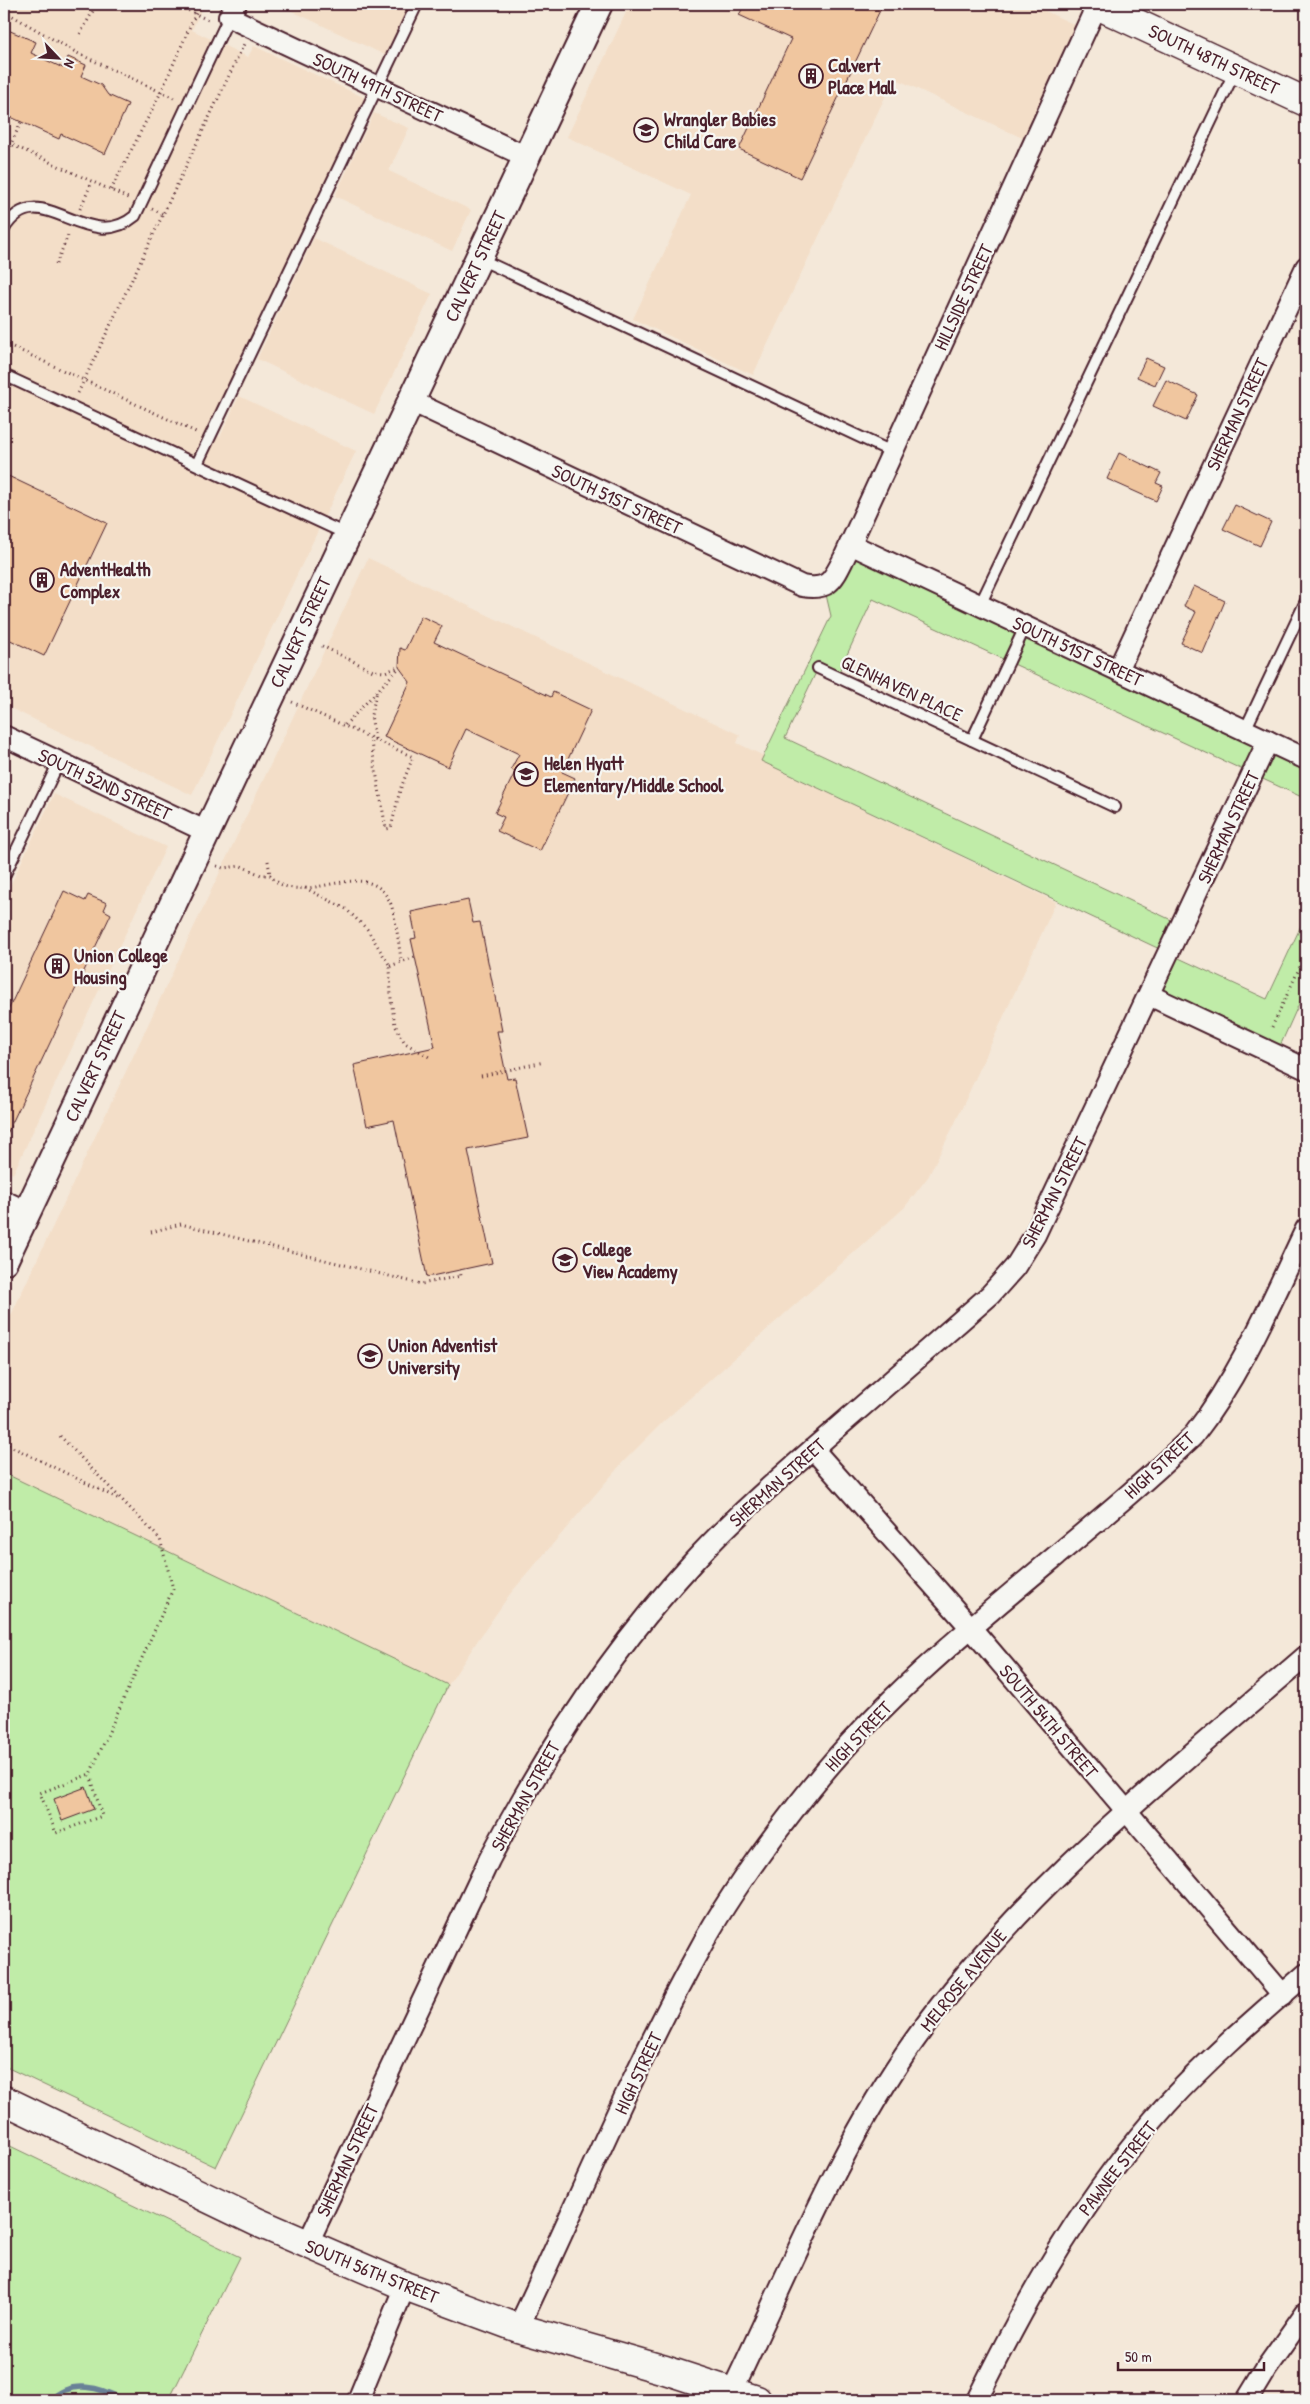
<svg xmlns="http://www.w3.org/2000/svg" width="1310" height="2404" font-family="'Patrick Hand',sans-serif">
	<rect width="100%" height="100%" fill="#f4e8d9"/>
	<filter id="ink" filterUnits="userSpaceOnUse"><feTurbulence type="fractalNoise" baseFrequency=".02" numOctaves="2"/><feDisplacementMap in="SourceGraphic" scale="10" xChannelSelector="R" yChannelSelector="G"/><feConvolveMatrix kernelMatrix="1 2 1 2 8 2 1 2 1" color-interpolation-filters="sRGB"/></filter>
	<g filter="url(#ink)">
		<!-- built -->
		<g fill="#f3dec8">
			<path d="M4 4H204L192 30 248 57 254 46 365 98 208 431 220 437 239 396 356 451 192 795 4 705Z"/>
			<path d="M277 4H412L387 56Z"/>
			<path d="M630 4H1030L1086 30 1033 143 894 78 753 375 633 319 691 195 567 137Z"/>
			<path d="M374 113 409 128 389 171 471 210 452 251 335 196Z"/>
			<path d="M314 238 432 294 374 414 257 359Z"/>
			<path d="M368 558 740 735 737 743 764 756 761 761 1056 902 955 1123 928 1177 904 1208 664 1421 623 1462 510 1594 478 1640 445 1690 216 2167 4 2066V1330Z"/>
			<path d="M54 794 166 847 13 1174 4 1169V898Z"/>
		</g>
		<!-- green -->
		<g fill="#c0eca8" stroke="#85866a">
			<path d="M850 544 1306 759V799L873 599 837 676 818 668 785 738 1182 925 1168 953 1267 999 1306 915V988L1276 1055 1149 995 1168 953 761 761 831 616 824 586Z"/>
			<path d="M4 1473 448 1685 216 2167 4 2066Z"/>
			<path d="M4 2143 240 2257 169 2400H27L4 2391Z"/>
		</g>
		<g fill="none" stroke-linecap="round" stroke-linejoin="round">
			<!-- stream -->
			<path stroke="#698197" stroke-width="5.5" d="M51 2400C71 2379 101 2387 123 2400"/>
		</g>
		<!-- building -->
		<g fill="#f0c69f" stroke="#4a1f2b">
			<path d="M745 4H883L800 178 739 149 791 39 739 15Z"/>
			<path d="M8 30 36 42 31 53 63 68 68 57 86 65 81 76 101 85 108 95 128 104 105 154 61 134 59 139 4 114V40Z"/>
			<path d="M1146 358 1164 366 1155 385 1137 377Z"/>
			<path d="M1166 380 1198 395 1186 421 1153 406Z"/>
			<path d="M1119 453 1161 473 1156 483 1163 486 1156 501 1107 479Z"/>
			<path d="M4 474 107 523 44 656 4 637Z"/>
			<path d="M1235 505 1271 522 1260 546 1223 529Z"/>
			<path d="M1194 586 1225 601 1203 653 1181 643 1196 612 1184 606Z"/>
			<path d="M421 616 442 626 434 642 551 697 553 692 591 710 562 772 575 778 540 851 497 831 504 817 495 813 515 772 511 769 519 754 466 729 448 767 384 737 410 682 399 667 400 648 405 650Z"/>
			<path d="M64 891 85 901 88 895 107 903 104 910 111 914 4 1140V1019Z"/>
			<path d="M468 900 473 923 480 922 502 1031H497L507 1079 515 1078 528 1138 468 1150 492 1263 427 1277 394 1120 367 1126 354 1065 435 1047 411 939 416 938 411 912Z"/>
			<path d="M86 1787 94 1809 62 1821 54 1799Z"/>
		</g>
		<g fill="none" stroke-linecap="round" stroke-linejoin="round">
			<!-- service casing -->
			<g stroke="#4a1f2b" stroke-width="14">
				<g id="service">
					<path d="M4 229C39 172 86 257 135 216L229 17"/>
					<path d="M480 259 892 452"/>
					<path d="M4 375 346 534"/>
					<path d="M197 464 417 4"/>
					<path d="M980 605 1235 71"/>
					<path d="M818 668 1115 807"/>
					<path d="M1245 730 1306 601"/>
					<path d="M972 740 1025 627"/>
					<path d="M4 876 59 762"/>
				</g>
			</g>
			<!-- minor casing -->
			<g stroke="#4a1f2b" stroke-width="24">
				<g id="minor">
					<path d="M236 4 229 17 527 157"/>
					<path d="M411 401 802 586C829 591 833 580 844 558L1097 5"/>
					<path d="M850 544 1306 759"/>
					<path d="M1118 670 1306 267"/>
					<path d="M4 736 205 831"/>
					<path d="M1149 995 1306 1069"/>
					<path d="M4 1201 27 1212"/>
					<path d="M813 1449 971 1628 1283 1995"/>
					<path d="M307 2245 489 1860C546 1751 611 1651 694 1561 738 1513 788 1471 837 1428 888 1384 939 1340 990 1295L1015 1267 1035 1235 1268 741"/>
					<path d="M518 2328C578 2203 631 2073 698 1952 729 1894 770 1839 811 1788 920 1652 1068 1556 1193 1436 1242 1373 1272 1300 1306 1229"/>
					<path d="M732 2391C789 2273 838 2148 914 2041 1021 1890 1167 1776 1306 1656"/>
					<path d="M358 2400 405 2286"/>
					<path d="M977 2400C1031 2290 1085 2196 1167 2104 1210 2057 1258 2016 1306 1974"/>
					<path d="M1247 2400 1267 2367 1306 2312"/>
				</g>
			</g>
			<!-- tertiary casing -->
			<g stroke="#4a1f2b" stroke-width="30">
				<path id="tertiary" d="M4 1261 599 4"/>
			</g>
			<!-- secondary casing -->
			<g stroke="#4a1f2b" stroke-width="31">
				<g id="secondary">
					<path d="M1095 4 1306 102"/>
					<path d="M4 2100 257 2222 405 2286 518 2328 665 2370 757 2400"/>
				</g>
			</g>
			<!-- path -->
			<g stroke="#4a1f2b" stroke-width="3" stroke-dasharray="1 4" stroke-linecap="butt">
				<path d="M175 4 210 21"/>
				<path d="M4 11 77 53 174 98"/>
				<path d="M80 34 97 4"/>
				<path d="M4 141 128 198"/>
				<path d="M4 160 21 122"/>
				<path d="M111 190 161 92 196 13"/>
				<path d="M80 209 92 182"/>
				<path d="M152 209 163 214"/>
				<path d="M56 264 69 233"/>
				<path d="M4 343 198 433"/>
				<path d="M78 393 244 44"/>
				<path d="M322 646 373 671 385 672 399 667"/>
				<path d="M292 702 413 757 400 790 391 828 386 829 370 737"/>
				<path d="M345 725 399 668"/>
				<path d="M375 739 371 715 377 691"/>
				<path d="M268 861 270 875"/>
				<path d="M217 866 223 868 241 866 261 875H270C299 913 364 853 389 900 395 910 399 946 401 960"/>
				<path d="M305 888 346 909 367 929 390 966 391 1000 395 1025 405 1043 429 1057"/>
				<path d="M390 966 415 957"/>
				<path d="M1272 1027 1306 954"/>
				<path d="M481 1076 544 1062"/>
				<path d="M151 1232 181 1224 421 1284 461 1276 460 1270"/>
				<path d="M60 1436 160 1539 173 1589 90 1774 40 1793 56 1833 102 1816 90 1774"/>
				<path d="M4 1443 119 1499"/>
			</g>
			<!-- service -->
			<use href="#service" stroke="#f6f6f2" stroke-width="10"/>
			<!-- minor -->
			<use href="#minor" stroke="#f6f6f2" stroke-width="20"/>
			<!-- tertiary -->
			<use href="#tertiary" stroke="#f6f6f2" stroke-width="26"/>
			<!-- secondary -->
			<use href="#secondary" stroke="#f6f6f2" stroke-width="28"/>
		</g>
	</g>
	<!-- icons -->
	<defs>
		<g id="building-ring" transform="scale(1.25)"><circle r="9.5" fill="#f6f6f2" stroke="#4a1f2b" stroke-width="1.5"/><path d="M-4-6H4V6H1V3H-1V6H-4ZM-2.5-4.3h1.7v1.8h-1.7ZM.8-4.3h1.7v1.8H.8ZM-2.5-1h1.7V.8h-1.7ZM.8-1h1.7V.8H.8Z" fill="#4a1f2b"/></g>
		<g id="school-ring" transform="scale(1.25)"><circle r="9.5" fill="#f6f6f2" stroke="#4a1f2b" stroke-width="1.5"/><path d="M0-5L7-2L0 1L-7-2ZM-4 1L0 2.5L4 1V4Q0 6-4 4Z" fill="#4a1f2b"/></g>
		<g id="university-ring" transform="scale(1.25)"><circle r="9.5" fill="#f6f6f2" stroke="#4a1f2b" stroke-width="1.5"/><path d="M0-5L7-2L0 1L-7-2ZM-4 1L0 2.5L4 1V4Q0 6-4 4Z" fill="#4a1f2b"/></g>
	</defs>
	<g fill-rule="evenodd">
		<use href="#building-ring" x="811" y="76"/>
		<use href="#school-ring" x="646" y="130"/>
		<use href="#building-ring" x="42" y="580"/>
		<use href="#school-ring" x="526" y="774"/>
		<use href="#building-ring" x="57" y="966"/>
		<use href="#school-ring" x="565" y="1260"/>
		<use href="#university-ring" x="370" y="1356"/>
	</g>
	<g text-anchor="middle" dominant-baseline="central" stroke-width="4.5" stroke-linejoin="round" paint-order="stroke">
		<!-- street labels -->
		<g font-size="19" fill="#4a1f2b" stroke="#f6f6f2">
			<text transform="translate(1214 59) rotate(25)">SOUTH 48TH STREET</text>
			<text transform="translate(378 87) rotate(25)">SOUTH 49TH STREET</text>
			<text transform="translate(475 266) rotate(-65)">CALVERT STREET</text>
			<text transform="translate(963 297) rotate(-65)">HILLSIDE STREET</text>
			<text transform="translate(1237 414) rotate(-65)">SHERMAN STREET</text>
			<text transform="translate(617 499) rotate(25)">SOUTH 51ST STREET</text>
			<text transform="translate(300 632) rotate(-65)">CALVERT STREET</text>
			<text transform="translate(1078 651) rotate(25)">SOUTH 51ST STREET</text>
			<text transform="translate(902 688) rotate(25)">GLENHAVEN PLACE</text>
			<text transform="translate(105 784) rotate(25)">SOUTH 52ND STREET</text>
			<text transform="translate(1228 827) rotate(-65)">SHERMAN STREET</text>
			<text transform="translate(95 1066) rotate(-65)">CALVERT STREET</text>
			<text transform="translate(1054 1192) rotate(-63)">SHERMAN STREET</text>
			<text transform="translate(1159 1465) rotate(-43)">HIGH STREET</text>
			<text transform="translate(777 1482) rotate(-42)">SHERMAN STREET</text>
			<text transform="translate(1049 1721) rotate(50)">SOUTH 54TH STREET</text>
			<text transform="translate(858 1736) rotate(-47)">HIGH STREET</text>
			<text transform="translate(525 1796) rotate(-61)">SHERMAN STREET</text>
			<text transform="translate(963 1980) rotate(-51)">MELROSE AVENUE</text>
			<text transform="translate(638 2073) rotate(-65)">HIGH STREET</text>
			<text transform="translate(347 2160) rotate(-65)">SHERMAN STREET</text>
			<text transform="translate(1117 2168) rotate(-52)">PAWNEE STREET</text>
			<text transform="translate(372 2271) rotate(22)">SOUTH 56TH STREET</text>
		</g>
		<!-- poi labels -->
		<g font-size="19" font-weight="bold" fill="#4a1f2b" stroke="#f6f6f2" text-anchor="start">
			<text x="828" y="65">Calvert<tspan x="828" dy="22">Place Mall</tspan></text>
			<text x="664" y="119">Wrangler Babies<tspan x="664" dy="22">Child Care</tspan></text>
			<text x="60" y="569">AdventHealth<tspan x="60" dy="22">Complex</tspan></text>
			<text x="544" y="763">Helen Hyatt<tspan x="544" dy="22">Elementary/Middle School</tspan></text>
			<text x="74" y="955">Union College<tspan x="74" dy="22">Housing</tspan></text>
			<text x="582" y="1249">College<tspan x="582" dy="22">View Academy</tspan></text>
			<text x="388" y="1345">Union Adventist<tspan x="388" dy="22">University</tspan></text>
		</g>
	</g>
	<!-- margin -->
	<rect width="1310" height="2404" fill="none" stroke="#f6f6f2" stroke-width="20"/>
	<rect x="10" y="10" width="1290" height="2384" fill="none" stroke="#4a1f2b" stroke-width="2" filter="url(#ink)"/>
	<!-- north arrow -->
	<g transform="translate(58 58) rotate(115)" stroke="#f6f6f2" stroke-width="4" paint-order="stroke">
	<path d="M0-4L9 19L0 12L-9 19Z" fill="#4a1f2b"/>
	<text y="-8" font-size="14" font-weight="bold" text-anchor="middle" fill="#4a1f2b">N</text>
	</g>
	<!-- scale -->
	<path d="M1118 2362v8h146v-8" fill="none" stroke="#4a1f2b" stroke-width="2.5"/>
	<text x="1125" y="2362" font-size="15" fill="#4a1f2b" stroke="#f6f6f2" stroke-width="4" paint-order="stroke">50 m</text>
</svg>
